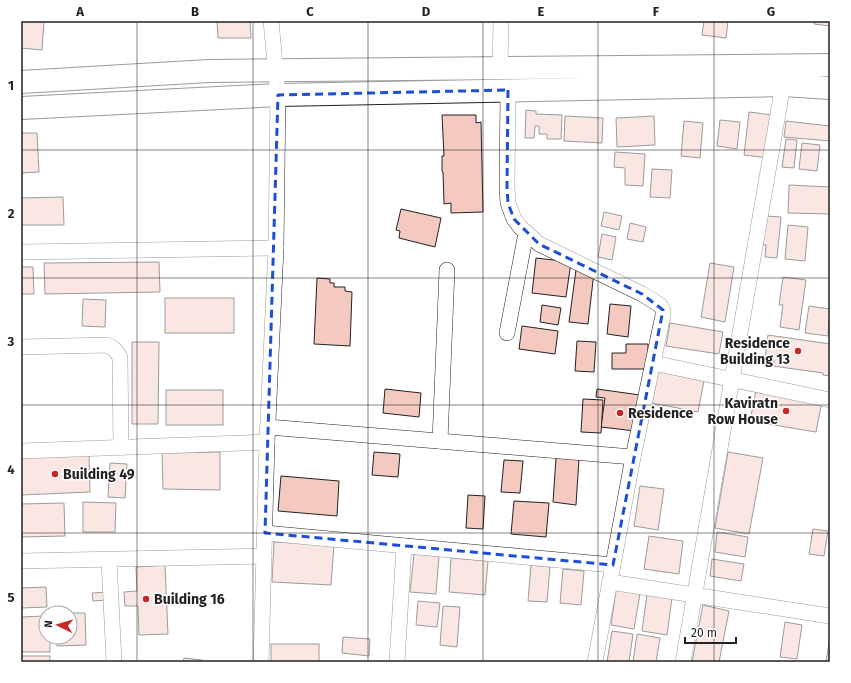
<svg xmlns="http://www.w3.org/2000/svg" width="851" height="683" font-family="'Fira Sans',sans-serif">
	<rect width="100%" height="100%" fill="#fff"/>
	<!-- building -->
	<g fill="#f3c9c0" stroke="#222">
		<path d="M21 21H44L42 50 21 48Z"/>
		<path d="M217 21H250L251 38H218Z"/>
		<path d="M704 21H728L726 38 702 35Z"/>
		<path d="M815 21H830V26L814 24Z"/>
		<path d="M526 110 536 111V114L562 115 561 139H547V134H539V126H535L534 138H525Z"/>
		<path d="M749 112 773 115 768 158 744 155Z"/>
		<path d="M442 115H476V123L481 122 483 212 451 213V203L444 204 443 172 442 171V156H444Z"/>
		<path d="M565 116 603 118 602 143 564 141Z"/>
		<path d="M654 116 655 145 617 147 616 118Z"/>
		<path d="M720 120 740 122 737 149 717 146Z"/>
		<path d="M684 121 703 123 700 158 681 156Z"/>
		<path d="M786 121 830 126V141L784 137Z"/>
		<path d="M21 133H37L39 172 21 173Z"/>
		<path d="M786 139 797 140 794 168 782 167Z"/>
		<path d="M802 143 820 145 817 171 799 169Z"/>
		<path d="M615 152 645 154 643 186 625 185V168L614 167Z"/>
		<path d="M652 169 672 170 670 198 650 197Z"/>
		<path d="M789 185 830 187V214L788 213Z"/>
		<path d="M63 197 64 225H21V198Z"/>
		<path d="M401 209 441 218 435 247 399 238 400 231 396 230Z"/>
		<path d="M604 212 622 216 619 230 601 226Z"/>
		<path d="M766 216 781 217 777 258 765 257 766 245H763Z"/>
		<path d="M630 223 646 227 643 242 627 239Z"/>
		<path d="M788 225 808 227 805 261 785 259Z"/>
		<path d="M602 234 616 237 612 260 598 257Z"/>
		<path d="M536 258 571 262 566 297 532 293Z"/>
		<path d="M159 262 160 292 45 294 44 263Z"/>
		<path d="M710 263 734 267 725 322 701 317Z"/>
		<path d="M21 267H33L34 294H21Z"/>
		<path d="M576 270 594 272 588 324 569 322Z"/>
		<path d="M783 277 806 280 799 330 780 327 783 305H779Z"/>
		<path d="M317 278 330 279V283H334V287H345V291L352 292 350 346 314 344Z"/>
		<rect x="165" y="298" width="69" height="35"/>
		<path d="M83 299 106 300 105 327 82 326Z"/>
		<path d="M610 304 631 306 628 337 607 334Z"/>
		<path d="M542 305 561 308 558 325 540 322Z"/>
		<path d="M809 306 830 309 828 336 805 333Z"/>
		<path d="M670 323 723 332 719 354 666 346Z"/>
		<path d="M522 326 558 331 555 354 519 349Z"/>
		<path d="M768 335 830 344V376L823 375V373L773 366 774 360 765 359Z"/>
		<path d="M577 341 596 342 594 372 575 371Z"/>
		<path d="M132 342H159L158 424H132Z"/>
		<path d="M626 344H648V369H612V353H626Z"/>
		<path d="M658 368 705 376 698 412 652 403Z"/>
		<path d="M385 389 421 393 419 417 383 413Z"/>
		<path d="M597 389 640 395 635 431 601 427 605 398 596 397Z"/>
		<rect x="166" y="390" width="57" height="35"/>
		<path d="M756 390 822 401 816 432 750 421Z"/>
		<path d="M583 399 603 400 601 433 581 432Z"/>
		<path d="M89 452 90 492 21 495V455Z"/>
		<path d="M220 452V490L163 489 162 453Z"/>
		<path d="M374 452 400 454 398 477 372 475Z"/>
		<path d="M728 452 763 458 749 534 715 528Z"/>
		<path d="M556 458 579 459 576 505 553 502Z"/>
		<path d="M504 460 523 461 520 493 501 492Z"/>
		<path d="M110 463 127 464 125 498 108 497Z"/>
		<path d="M281 476 339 481 337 516 278 511Z"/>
		<path d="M640 486 664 489 658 530 634 526Z"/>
		<path d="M468 495 485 496 483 529 466 528Z"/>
		<path d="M514 501 549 503 546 537 511 534Z"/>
		<path d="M83 502 116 503 115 532H83Z"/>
		<path d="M64 503 65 536 21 537V504Z"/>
		<path d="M813 529 828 531 824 556 809 554Z"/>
		<path d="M717 532 748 537 745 557 715 552Z"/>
		<path d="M649 536 683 541 679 574 644 569Z"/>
		<path d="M274 542 334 545 331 585 272 582Z"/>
		<path d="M414 554 439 556 436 594 410 592Z"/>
		<path d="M451 558 488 561 485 595 449 592Z"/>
		<path d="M712 559 744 564 741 581 710 576Z"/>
		<path d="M165 565 168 634 139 635 138 606H125L124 592 137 591 136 567Z"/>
		<path d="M531 565 550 567 547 602 528 601Z"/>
		<path d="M563 569 584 571 581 605 560 603Z"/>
		<path d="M46 587 47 607 21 608V588Z"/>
		<path d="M616 590 640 594 634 629 611 625Z"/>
		<path d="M107 592 108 600 93 601 92 593Z"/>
		<path d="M647 594 672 598 667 635 642 631Z"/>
		<path d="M418 601 440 603 437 627 416 625Z"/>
		<path d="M703 605 729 611 719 662H692Z"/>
		<path d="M443 606 460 607 457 647 440 645Z"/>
		<path d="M70 613H85L86 645 57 646V637H70Z"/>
		<path d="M46 616V637H50V652H21V617Z"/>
		<path d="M785 622 802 625 797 659 780 657Z"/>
		<path d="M612 631 633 634 629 662H607Z"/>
		<path d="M637 634 660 638 656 662H633Z"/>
		<path d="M343 637 370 639 369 656 342 653Z"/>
		<path d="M830 637V662H826Z"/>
		<rect x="271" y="644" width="48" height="18"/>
		<rect x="21" y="656" width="29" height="6"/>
		<path d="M184 658 202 660 201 662H183Z"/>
	</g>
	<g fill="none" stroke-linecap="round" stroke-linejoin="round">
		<!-- minor casing -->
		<g stroke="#222" stroke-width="16">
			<g id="minor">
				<path d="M500 68 501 21"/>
				<path d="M508 90 507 187 508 203 514 219 520 227 539 244 642 294 660 305 663 310V315L633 457 595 662"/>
				<path d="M21 252 276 248"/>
				<path d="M507 333 526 233"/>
				<path d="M21 347 107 345C114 348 117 351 120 358L121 447"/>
				<path d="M653 363 830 400"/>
				<path d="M268 427 633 457"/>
				<path d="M440 441 447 270"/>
				<path d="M21 451 267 442"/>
				<path d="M265 533 613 565"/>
				<path d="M109 559 114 662"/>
				<path d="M21 561 264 556"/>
				<path d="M610 582 830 616"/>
				<path d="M261 662 267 442 276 248 278 95 271 21"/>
				<path d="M397 662 404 546"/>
				<path d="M683 662 783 85"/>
			</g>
		</g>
		<!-- primary casing -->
		<g stroke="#222" stroke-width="24">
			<g id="primary">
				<path d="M21 82 209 71 830 65"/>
				<path d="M21 108 278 95 783 85 830 88"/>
			</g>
		</g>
		<!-- minor -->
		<use href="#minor" stroke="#fff" stroke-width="15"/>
		<!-- primary -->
		<use href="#primary" stroke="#fff" stroke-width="22"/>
	</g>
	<!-- marked area -->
	<path d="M0 0H851V683H0ZM508 90 507 187 508 203 514 219 539 244 642 294 663 310 613 565 265 533 278 95Z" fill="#fff" fill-opacity=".55" fill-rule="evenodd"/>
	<path fill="none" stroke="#1d4ed8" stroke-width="3" stroke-dasharray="8 5" stroke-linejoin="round" d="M508 90 507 187 508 203 514 219 539 244 642 294 663 310 613 565 265 533 278 95Z"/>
	<!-- grid -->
	<path fill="none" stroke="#222" stroke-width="1" stroke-opacity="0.55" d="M137 21V662M253 21V662M368 21V662M483 21V662M598 21V662M714 21V662M21 150H830M21 278H830M21 405H830M21 533H830"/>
	<!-- markers -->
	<g fill="#c62828" stroke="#fff" stroke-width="1.5">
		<circle cx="798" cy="351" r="4"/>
		<circle cx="786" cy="411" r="4"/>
		<circle cx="620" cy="413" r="4"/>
		<circle cx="55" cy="474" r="4"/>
		<circle cx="146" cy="599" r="4"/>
	</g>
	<g text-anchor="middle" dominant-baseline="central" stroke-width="3" stroke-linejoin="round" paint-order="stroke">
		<!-- poi labels -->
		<g font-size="14" font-weight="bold" fill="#222" stroke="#fff" text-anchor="start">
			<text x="790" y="343" text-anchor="end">Residence<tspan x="790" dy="16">Building 13</tspan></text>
			<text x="778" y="403" text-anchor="end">Kaviratn<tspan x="778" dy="16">Row House</tspan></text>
			<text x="628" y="413">Residence</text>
			<text x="63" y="474">Building 49</text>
			<text x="154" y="599">Building 16</text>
		</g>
	</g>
	<!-- border -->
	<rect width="851" height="683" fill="none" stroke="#ffffff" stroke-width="44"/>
	<!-- north arrow -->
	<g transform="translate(58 625) rotate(275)"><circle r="19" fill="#ffffff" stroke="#a7a7a7"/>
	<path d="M0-3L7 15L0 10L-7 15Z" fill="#c62828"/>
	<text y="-6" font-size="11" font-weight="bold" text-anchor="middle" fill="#222222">N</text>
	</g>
	<!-- scale -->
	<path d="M685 637v6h51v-6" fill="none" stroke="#222222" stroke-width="2"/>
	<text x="691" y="637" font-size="12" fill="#222222" stroke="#ffffff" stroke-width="3" paint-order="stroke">20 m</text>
	<rect x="22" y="22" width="807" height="639" fill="none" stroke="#222" stroke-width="1.5"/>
	<g font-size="13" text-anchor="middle" font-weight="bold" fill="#222">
		<text x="80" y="16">A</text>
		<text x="195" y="16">B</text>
		<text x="310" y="16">C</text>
		<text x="426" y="16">D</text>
		<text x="541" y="16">E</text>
		<text x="656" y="16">F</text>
		<text x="771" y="16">G</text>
		<text x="11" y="90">1</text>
		<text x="11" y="218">2</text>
		<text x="11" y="346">3</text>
		<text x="11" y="474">4</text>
		<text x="11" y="602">5</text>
	</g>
</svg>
